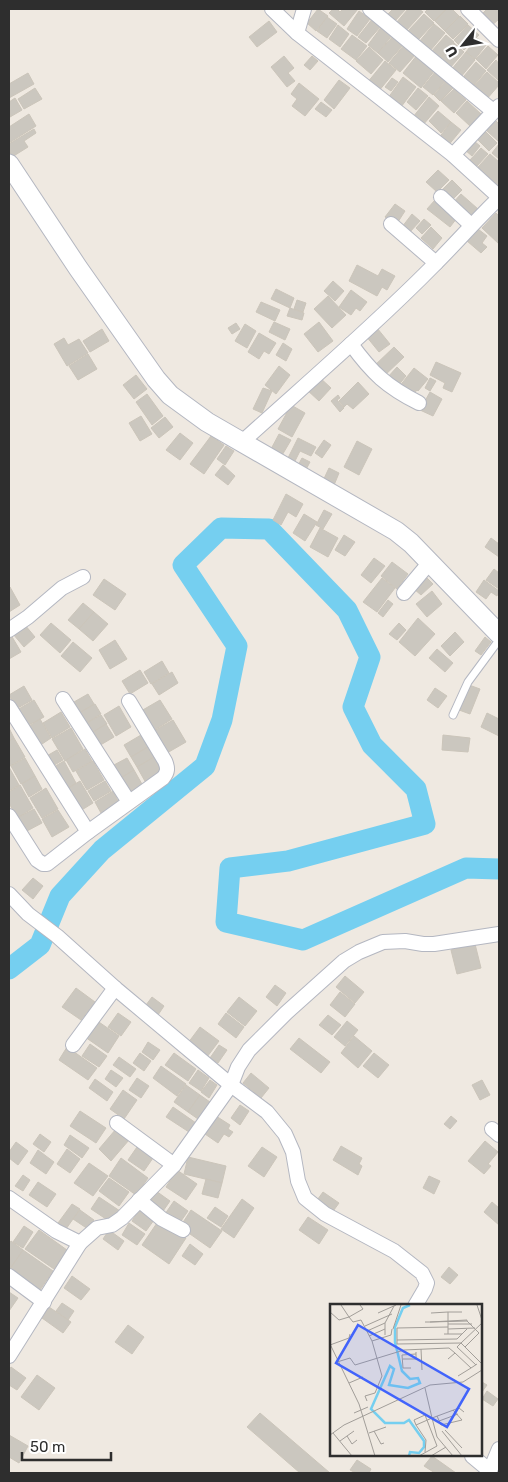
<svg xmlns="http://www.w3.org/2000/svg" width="508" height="1482" font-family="Rubik,sans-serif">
	<rect width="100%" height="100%" fill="#efe9e1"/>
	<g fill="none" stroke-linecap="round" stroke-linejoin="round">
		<!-- river -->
		<path stroke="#75cff0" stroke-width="21" d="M9 969 40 945 60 896 102 850 205 766 222 720 237 646 183 565 221 528 269 529 347 610 370 657 353 707 372 745 416 789 425 824 288 861 230 868 226 922 303 940 466 868 499 869"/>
	</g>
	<!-- building -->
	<g fill="#cbc7bf" stroke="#cbc5ba">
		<path d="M318 9 328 16 316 31 307 23Z"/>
		<path d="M333 9H337L340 12 343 9H358L344 26 329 13Z"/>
		<path d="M393 9H406L395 21 388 14Z"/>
		<path d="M408 9H419L423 12 406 31 396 23Z"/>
		<path d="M428 9H446L434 21 425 12Z"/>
		<path d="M447 9H452L459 16 445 31 435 21Z"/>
		<path d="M487 9H499V19L490 27 480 16Z"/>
		<path d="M359 11 370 19 357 36 347 29Z"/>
		<path d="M424 14 434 23 418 40 408 31Z"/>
		<path d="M460 16 468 24 453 39 445 31Z"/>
		<path d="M327 17 337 24 327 38 317 31Z"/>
		<path d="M373 18 382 25 366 43 358 37Z"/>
		<path d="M269 21 277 32 257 47 249 37Z"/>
		<path d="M434 24 445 33 430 51 419 42Z"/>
		<path d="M338 25 349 34 340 47 329 39Z"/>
		<path d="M468 25 479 35 464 50 454 40Z"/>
		<path d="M382 26 393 34 378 53 368 45Z"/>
		<path d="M352 35 367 46 356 60 341 49Z"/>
		<path d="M394 35 404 44 388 62 378 53Z"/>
		<path d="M446 35 454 42 439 60 431 52Z"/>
		<path d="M477 38 486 45 475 59 466 52Z"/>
		<path d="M454 43 464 52 450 68 440 59Z"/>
		<path d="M405 44 416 54 400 72 389 63Z"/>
		<path d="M488 46 498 55 486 69 476 59Z"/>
		<path d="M369 47 383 60 371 74 356 61Z"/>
		<path d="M466 52 475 60 460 78 451 70Z"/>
		<path d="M417 55 435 70 421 88 403 73Z"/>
		<path d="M284 56 294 68 288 73 295 81 287 87 271 67Z"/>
		<path d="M312 56 318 61 310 70 304 65Z"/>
		<path d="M496 60 499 64V81L487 70Z"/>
		<path d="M385 61 396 70 378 92 367 83Z"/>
		<path d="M476 62 486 71 474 85 464 76Z"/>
		<path d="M435 72 446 80 433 95 423 87Z"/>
		<path d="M487 72 499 83V85L486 100 472 88Z"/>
		<path d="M28 73 34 84 9 98V84Z"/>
		<path d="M403 77 416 87 401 107 388 98Z"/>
		<path d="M392 78 398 82 391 91 385 87Z"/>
		<path d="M339 80 350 88 334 109 324 100Z"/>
		<path d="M446 81 453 88 440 101 434 95Z"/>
		<path d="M299 83 319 99 305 116 292 106 297 99 291 94Z"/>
		<path d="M35 88 42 99 24 109 18 99Z"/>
		<path d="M418 88 428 96 416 110 407 102Z"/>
		<path d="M454 89 466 100 454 113 441 101Z"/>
		<path d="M429 97 439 106 423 125 413 117Z"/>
		<path d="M15 98 22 110 10 117 9 102Z"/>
		<path d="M467 101 481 114 470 126 456 113Z"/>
		<path d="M321 102 332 110 326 117 315 109Z"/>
		<path d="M438 111 451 122 441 133 429 121Z"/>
		<path d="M29 114 36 126 9 143V127Z"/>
		<path d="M495 120 499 124V140L498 141 486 130Z"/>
		<path d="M451 122 461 130 447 147 438 139Z"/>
		<path d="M34 129 36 133 24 141 28 147 12 157 9 151V144Z"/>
		<path d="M484 130 497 143 489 151 476 138Z"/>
		<path d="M474 141 480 146 472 156 465 150Z"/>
		<path d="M499 144V159L492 153Z"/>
		<path d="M481 148 488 154 477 166 470 160Z"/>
		<path d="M490 154 499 162V186L478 167Z"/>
		<path d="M438 170 449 180 437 192 426 182Z"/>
		<path d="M452 180 462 190 449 203 439 193Z"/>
		<path d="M461 194 478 209 469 219 452 204Z"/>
		<path d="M435 200 457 218 450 227 427 209Z"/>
		<path d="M395 204 405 211 396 225 385 217Z"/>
		<path d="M496 213 499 216V244L482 228Z"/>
		<path d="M412 214 420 221 409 233 402 227Z"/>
		<path d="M424 219 431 225 422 234 416 228Z"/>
		<path d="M431 227 442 238 433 249 421 238Z"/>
		<path d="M478 229 487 236 482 243 487 247 481 253 467 241Z"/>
		<path d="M357 265 378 276 382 269 395 276 387 290 382 287 377 296 349 281Z"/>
		<path d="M333 281 344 291 335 301 324 291Z"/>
		<path d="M276 289 294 298 290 308 271 299Z"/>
		<path d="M351 290 367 302 360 311 356 308 351 315 339 307Z"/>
		<path d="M328 296 346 315 332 328 314 309Z"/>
		<path d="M297 300 306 303 303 312 294 309Z"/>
		<path d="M261 302 280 310 275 321 256 312Z"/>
		<path d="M290 308 304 313 302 320 287 316Z"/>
		<path d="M274 322 290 329 285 340 269 332Z"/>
		<path d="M319 322 333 341 318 352 304 334Z"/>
		<path d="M236 323 240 329 232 334 228 328Z"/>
		<path d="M245 324 256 331 247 348 235 341Z"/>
		<path d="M377 328 390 344 379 352 366 336Z"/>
		<path d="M102 329 109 341 90 352 83 341Z"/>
		<path d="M259 333 276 343 269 354 264 351 259 359 248 352Z"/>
		<path d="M64 338 68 345 79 339 88 353 67 366 54 344Z"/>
		<path d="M283 343 292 349 286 361 276 355Z"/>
		<path d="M394 347 404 357 383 377 373 367Z"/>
		<path d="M88 354 97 369 78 380 69 366Z"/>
		<path d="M436 362 461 373 452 392 443 388 445 383 430 375Z"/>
		<path d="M279 366 290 375 276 394 265 385Z"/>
		<path d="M397 367 406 376 397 387 387 378Z"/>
		<path d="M414 368 428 379 418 391 417 390 412 396 399 387Z"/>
		<path d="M136 375 147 389 134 399 123 385Z"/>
		<path d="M318 376 331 388 319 401 306 389Z"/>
		<path d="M430 378 436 381 430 391 425 388Z"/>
		<path d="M358 382 369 394 353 409 347 404 344 407 339 401Z"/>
		<path d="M263 388 272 391 262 413 253 409Z"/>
		<path d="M430 392 442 399 433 416 420 410Z"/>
		<path d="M147 394 163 416 152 425 136 402Z"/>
		<path d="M338 395 340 398 337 400 344 408 340 412 331 401Z"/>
		<path d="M291 405 305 413 292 437 278 429Z"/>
		<path d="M141 416 152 434 140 441 129 423Z"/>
		<path d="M165 417 173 427 159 438 151 428Z"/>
		<path d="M180 433 193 443 180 460 166 450Z"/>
		<path d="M279 434 291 440 281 457 270 451Z"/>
		<path d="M211 436 224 445 204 474 190 464Z"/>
		<path d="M298 438 316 447 311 456 300 451 294 463 287 460Z"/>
		<path d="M324 440 331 445 322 458 315 453Z"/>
		<path d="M357 441 372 449 359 475 344 467Z"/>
		<path d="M226 446 234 451 225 465 217 459Z"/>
		<path d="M302 458 310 462 303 475 295 471Z"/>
		<path d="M223 465 235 476 228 485 215 475Z"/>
		<path d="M329 468 339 473 332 490 321 485Z"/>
		<path d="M286 494 303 504 296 517 288 512 281 525 273 520Z"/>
		<path d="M324 510 332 514 323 529 316 525Z"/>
		<path d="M304 514 317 522 305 541 293 533Z"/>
		<path d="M320 528 338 538 328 557 310 547Z"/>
		<path d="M344 535 355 542 345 556 335 550Z"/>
		<path d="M491 538 499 544V557L485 547Z"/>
		<path d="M374 558 385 566 371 583 361 575Z"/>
		<path d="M392 562 408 574 397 589 381 576Z"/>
		<path d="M494 569 499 573V589L486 580Z"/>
		<path d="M426 577 433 584 421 595 414 589Z"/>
		<path d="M382 578 395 588 377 612 363 602Z"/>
		<path d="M104 579 126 594 115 610 93 595Z"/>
		<path d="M484 580 499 591 497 596 491 592 486 599 476 592Z"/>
		<path d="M10 587 20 605 9 612V588Z"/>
		<path d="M432 591 442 604 427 617 416 604Z"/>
		<path d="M388 600 393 604 383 617 378 613Z"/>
		<path d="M83 603 94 612 79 629 68 620Z"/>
		<path d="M94 612 108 624 93 641 79 629Z"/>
		<path d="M418 618 435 634 415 656 399 642Z"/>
		<path d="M51 623 71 640 60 653 40 635Z"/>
		<path d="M399 623 406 630 397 640 389 634Z"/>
		<path d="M25 625 35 637 24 647 13 634Z"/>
		<path d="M455 632 464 642 450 656 441 646Z"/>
		<path d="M11 635 21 652 9 659V636Z"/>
		<path d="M485 637 491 642 481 655 475 651Z"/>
		<path d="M115 640 127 659 110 669 99 650Z"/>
		<path d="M73 642 92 658 80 672 61 656Z"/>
		<path d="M437 649 453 663 445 672 429 658Z"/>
		<path d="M162 661 169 673 151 684 144 672Z"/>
		<path d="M140 670 148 683 130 694 122 681Z"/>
		<path d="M172 672 178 683 159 695 152 684Z"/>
		<path d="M469 685 480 689 470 714 459 710Z"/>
		<path d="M24 686 32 700 16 709 9 695Z"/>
		<path d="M435 688 447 696 438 708 427 700Z"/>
		<path d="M88 694 94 704 80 713 74 702Z"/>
		<path d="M34 700 44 717 27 726 17 710Z"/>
		<path d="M160 700 172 719 153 731 141 711Z"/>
		<path d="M95 704 101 714 85 724 79 713Z"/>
		<path d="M119 706 131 727 116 736 104 715Z"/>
		<path d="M61 712 70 727 52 738 43 723Z"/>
		<path d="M487 713 499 719V736L481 727Z"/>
		<path d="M101 715 107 724 91 733 85 724Z"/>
		<path d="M40 719 51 738 39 746 28 727Z"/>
		<path d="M173 720 186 742 167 753 154 731Z"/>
		<path d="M106 724 114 737 97 747 90 734Z"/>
		<path d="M9 728 14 738 9 741Z"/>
		<path d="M71 728 83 749 65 761 52 739Z"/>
		<path d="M141 735 148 747 131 757 124 745Z"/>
		<path d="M443 735 470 738 468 752 442 750Z"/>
		<path d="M14 738 25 757 10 766 9 741Z"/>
		<path d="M148 747 154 757 137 767 131 757Z"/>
		<path d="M85 749 92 761 73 772 66 760Z"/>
		<path d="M57 750 63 760 51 767 45 757Z"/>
		<path d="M154 757 163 773 146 783 137 767Z"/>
		<path d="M25 758 35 776 21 784 11 766Z"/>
		<path d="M127 758 134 770 119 779 112 766Z"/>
		<path d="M64 761 76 783 65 790 52 768Z"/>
		<path d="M93 761 104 780 87 790 76 771Z"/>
		<path d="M9 767 19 785 9 791Z"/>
		<path d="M134 770 143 786 129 794 119 779Z"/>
		<path d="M35 776 42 789 29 797 22 784Z"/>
		<path d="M80 781 93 803 80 811 67 789Z"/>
		<path d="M105 781 111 791 94 801 88 791Z"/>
		<path d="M20 785 33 808 17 818 9 803V792Z"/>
		<path d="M46 788 58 809 42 818 30 798Z"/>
		<path d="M113 791 119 803 101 813 95 802Z"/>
		<path d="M34 809 42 823 25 832 17 818Z"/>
		<path d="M58 810 69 827 52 837 42 819Z"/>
		<path d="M33 878 43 886 33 899 22 890Z"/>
		<path d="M475 944 481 968 457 974 451 950Z"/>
		<path d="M345 976 364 992 355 1003 336 987Z"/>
		<path d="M275 985 286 993 277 1006 266 997Z"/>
		<path d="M76 988 95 1002 81 1020 62 1007Z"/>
		<path d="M340 992 355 1004 345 1017 330 1005Z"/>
		<path d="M152 997 164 1006 158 1015 146 1005Z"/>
		<path d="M239 997 257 1011 245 1026 227 1012Z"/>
		<path d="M118 1013 131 1022 121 1036 108 1027Z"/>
		<path d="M226 1013 244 1027 236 1038 218 1024Z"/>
		<path d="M328 1015 341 1025 332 1035 319 1025Z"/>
		<path d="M96 1020 119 1036 108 1053 85 1037Z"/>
		<path d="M347 1021 358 1030 345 1046 334 1037Z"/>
		<path d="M200 1027 219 1041 207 1057 188 1043Z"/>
		<path d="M354 1036 372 1051 358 1068 341 1053Z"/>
		<path d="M299 1038 330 1062 321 1073 290 1049Z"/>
		<path d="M148 1042 160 1050 153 1060 142 1052Z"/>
		<path d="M90 1044 107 1056 99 1067 82 1056Z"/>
		<path d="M219 1045 227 1050 218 1063 210 1058Z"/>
		<path d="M67 1047 97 1068 88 1080 59 1060Z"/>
		<path d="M140 1053 151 1061 144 1071 133 1063Z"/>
		<path d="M174 1053 196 1069 188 1081 165 1065Z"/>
		<path d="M374 1053 389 1065 378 1078 363 1066Z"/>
		<path d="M119 1057 136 1069 130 1077 113 1065Z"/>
		<path d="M161 1066 186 1084 177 1096 153 1078Z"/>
		<path d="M111 1070 123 1078 116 1087 105 1079Z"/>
		<path d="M198 1070 209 1078 201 1091 189 1083Z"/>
		<path d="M251 1073 269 1088 261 1098 243 1083Z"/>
		<path d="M137 1078 149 1086 141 1098 129 1090Z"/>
		<path d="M95 1079 113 1092 107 1101 89 1088Z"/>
		<path d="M210 1080 217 1085 209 1098 201 1092Z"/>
		<path d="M482 1080 490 1095 480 1100 472 1085Z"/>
		<path d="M186 1085 200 1095 188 1112 174 1102Z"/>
		<path d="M123 1090 137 1100 124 1119 110 1109Z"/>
		<path d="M200 1095 210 1102 198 1119 188 1112Z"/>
		<path d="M240 1105 249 1111 240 1125 231 1118Z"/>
		<path d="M173 1107 196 1123 189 1132 166 1117Z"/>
		<path d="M80 1111 106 1128 96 1143 70 1126Z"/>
		<path d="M216 1116 230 1125 228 1129 233 1132 229 1137 224 1134 218 1143 205 1134Z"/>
		<path d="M451 1116 457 1121 450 1129 444 1124Z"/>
		<path d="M116 1129 129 1140 111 1161 99 1149Z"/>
		<path d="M40 1134 51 1142 44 1152 33 1144Z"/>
		<path d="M70 1135 89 1148 82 1158 64 1145Z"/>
		<path d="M485 1141 498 1152 488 1164 491 1166 484 1174 468 1161Z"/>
		<path d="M16 1142 28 1151 18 1165 9 1158V1152Z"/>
		<path d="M341 1146 362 1158 359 1164 362 1166 358 1175 333 1160Z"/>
		<path d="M137 1147 153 1158 144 1171 128 1160Z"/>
		<path d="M262 1147 277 1157 264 1177 248 1166Z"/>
		<path d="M67 1149 80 1159 70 1173 57 1164Z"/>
		<path d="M38 1150 54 1162 46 1174 30 1163Z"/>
		<path d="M188 1157 226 1166 222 1183 184 1174Z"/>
		<path d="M121 1158 148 1178 136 1195 109 1176Z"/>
		<path d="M89 1163 108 1176 93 1196 74 1183Z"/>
		<path d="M177 1170 197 1184 186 1200 166 1187Z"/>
		<path d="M23 1175 30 1180 23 1191 15 1186Z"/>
		<path d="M429 1176 440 1181 434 1194 423 1188Z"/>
		<path d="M109 1178 129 1192 119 1206 99 1191Z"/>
		<path d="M206 1179 222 1183 218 1198 202 1194Z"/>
		<path d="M38 1182 56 1194 47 1207 29 1195Z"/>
		<path d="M156 1191 170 1201 161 1214 147 1205Z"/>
		<path d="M323 1192 339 1203 331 1214 315 1203Z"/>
		<path d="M99 1197 120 1211 112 1223 91 1209Z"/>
		<path d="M242 1199 254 1208 234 1238 221 1229Z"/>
		<path d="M174 1201 188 1211 179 1224 165 1214Z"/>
		<path d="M492 1202 499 1208V1225L484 1212Z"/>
		<path d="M72 1204 80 1209 66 1229 58 1223Z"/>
		<path d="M215 1207 228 1216 221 1227 207 1218Z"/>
		<path d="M80 1210 94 1220 88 1229 73 1219Z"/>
		<path d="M139 1210 154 1220 146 1231 132 1221Z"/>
		<path d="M191 1210 222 1231 210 1248 180 1227Z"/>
		<path d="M308 1217 328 1230 319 1244 299 1230Z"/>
		<path d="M159 1220 186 1238 169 1264 142 1245Z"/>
		<path d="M129 1223 145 1234 137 1245 122 1235Z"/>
		<path d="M24 1226 33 1232 23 1248 13 1242Z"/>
		<path d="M39 1230 67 1250 54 1269 25 1249Z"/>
		<path d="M109 1230 124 1241 118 1250 103 1239Z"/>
		<path d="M11 1241 23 1250 10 1269 9 1244Z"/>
		<path d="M190 1244 203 1254 195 1265 182 1256Z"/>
		<path d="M23 1250 53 1271 40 1290 10 1269Z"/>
		<path d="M449 1267 458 1275 450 1284 441 1277Z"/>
		<path d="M72 1276 90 1289 81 1300 64 1288Z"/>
		<path d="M9 1292 18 1298 9 1311Z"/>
		<path d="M62 1303 74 1311 68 1320 56 1311Z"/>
		<path d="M49 1307 71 1322 63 1333 42 1318Z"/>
		<path d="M128 1325 144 1337 132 1354 115 1342Z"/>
		<path d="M11 1367 26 1378 17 1390 9 1385V1370Z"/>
		<path d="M37 1375 55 1388 39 1410 21 1397Z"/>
		<path d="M482 1382 487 1385 482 1392Z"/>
		<path d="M487 1391 498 1399 493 1406 482 1399Z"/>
		<path d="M260 1413 330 1473H300L247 1427Z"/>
		<path d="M9 1435 28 1446 19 1463 9 1457Z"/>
		<path d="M432 1456 456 1473H435L424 1466Z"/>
		<path d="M357 1460 371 1469 369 1473H356L350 1470Z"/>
	</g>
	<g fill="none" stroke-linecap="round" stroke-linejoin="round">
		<!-- lane casing -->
		<g stroke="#b4b7c1" stroke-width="9">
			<path id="lane" d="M453 715 468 682 499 640"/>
		</g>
		<!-- street casing -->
		<g stroke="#b4b7c1" stroke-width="16">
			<g id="street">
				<path d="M272 9 297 33 453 155 499 197"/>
				<path d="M370 9 493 111"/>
				<path d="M468 9 499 40"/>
				<path d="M297 33 304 9"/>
				<path d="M453 155 499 106"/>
				<path d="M441 197 471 225"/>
				<path d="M391 224 436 263"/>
				<path d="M351 344C372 373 387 387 419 403"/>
				<path d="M242 442C307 383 374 326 435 264 457 242 477 219 499 198"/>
				<path d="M404 593 430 562"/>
				<path d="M9 630 28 617 62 588 83 577"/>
				<path d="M63 699 129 802"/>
				<path d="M9 707 88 832"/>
				<path d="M9 816 37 860 43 864H47L88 832 163 778C168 772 168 768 165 761L129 701"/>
				<path d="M9 894 28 914 57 936 115 988 231 1085 267 1112 285 1134 293 1152 298 1181 305 1198 325 1214 394 1251 422 1273 427 1283 425 1289 415 1306"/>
				<path d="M73 1045 115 988"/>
				<path d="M117 1123 174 1165"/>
				<path d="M492 1129 499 1135"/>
				<path d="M9 1198 56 1231 80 1243 97 1228 112 1225 122 1218 174 1165 231 1085 238 1067 249 1050 286 1013 344 961 359 952 383 942 405 941 423 944H434L499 934"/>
				<path d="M139 1200 162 1219 183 1230"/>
				<path d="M9 1276 44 1302"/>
				<path d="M9 1356 80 1243"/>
				<path d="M472 1456 490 1471"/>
				<path d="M489 1473 499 1449"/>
			</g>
		</g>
		<!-- secondary casing -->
		<g stroke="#b4b7c1" stroke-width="21">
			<path id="secondary" d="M9 164 78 268 156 379 170 395 207 422 396 531 411 543 499 634"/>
		</g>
		<!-- lane -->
		<use href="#lane" stroke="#fff" stroke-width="7"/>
		<!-- street -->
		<use href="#street" stroke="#fff" stroke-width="14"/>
		<!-- secondary -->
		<use href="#secondary" stroke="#fff" stroke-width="19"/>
	</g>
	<!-- overview -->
	<g transform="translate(330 1304)">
		<rect width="152" height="152" fill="#efe9e1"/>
		<path fill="none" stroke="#75cff0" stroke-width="2.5" d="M79 152 80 148 89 149 94 143V137L79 116 74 119H55L41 105 60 62 64 65 59 81 78 84 90 79 88 74 80 75 72 67 65 38V23L73 4 80 1"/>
		<path fill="none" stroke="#a29e99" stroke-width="1" d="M11 1 19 13 33 5 30 1M147 1 152 16M0 8 9 16 19 13 23 18 31 16 42 37M48 9 66 1M101 9 118 8M95 18H100L137 17V16L100 18M118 20H142M35 22 62 10M118 23 67 24V40L131 39 152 19M63 25 71 1M118 25 145 24M37 27 55 19M114 30H132M118 30V8H132M55 31V19L64 2M39 32 55 25M67 36 127 35 137 25M0 40 29 100 45 152M0 41 19 34 20 30M135 43 149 29 137 17M91 45 92 66M125 49 141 64 147 60M73 55H86V48M7 58 20 54 25 61 74 46 119 44 125 49 118 55M146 61 127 43 131 39 152 60M81 64H73L72 51 86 50M128 72 141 64M19 79 33 73M95 84 102 114 129 104 134 108M37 97 35 92 45 89 52 72 42 37 61 31 62 25M24 109 38 103M107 112 111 121 132 116 123 106M109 117 128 110M86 121 84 116 95 111 107 142 89 152M115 126 132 144M44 127 51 140 54 139M112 127 132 152M3 129 22 152M39 129 56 123M0 131 14 121 100 81 133 78 152 66M17 132 22 140 27 136M10 137 24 127M95 148 96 136 86 121 102 114 107 133 123 152M101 152 116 143"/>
		<path fill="#4264fb" fill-opacity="0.15" stroke="#4264fb" stroke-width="2.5" d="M28 21 139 85 117 123 6 59Z"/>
		<rect width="152" height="152" fill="none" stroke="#2e2e2e" stroke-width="2.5"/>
	</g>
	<!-- border -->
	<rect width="508" height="1482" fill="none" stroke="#2e2e2e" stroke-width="20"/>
	<!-- north arrow -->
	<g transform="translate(463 45) rotate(240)" stroke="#ffffff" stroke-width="4" paint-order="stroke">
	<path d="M0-4L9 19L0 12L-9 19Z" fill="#2e2e2e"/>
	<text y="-8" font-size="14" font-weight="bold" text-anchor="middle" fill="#2e2e2e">U</text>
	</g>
	<!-- scale -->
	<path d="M22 1452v8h89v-8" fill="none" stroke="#2e2e2e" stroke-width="2.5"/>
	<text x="30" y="1452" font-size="15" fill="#2e2e2e" stroke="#ffffff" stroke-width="4" paint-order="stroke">50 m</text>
</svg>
